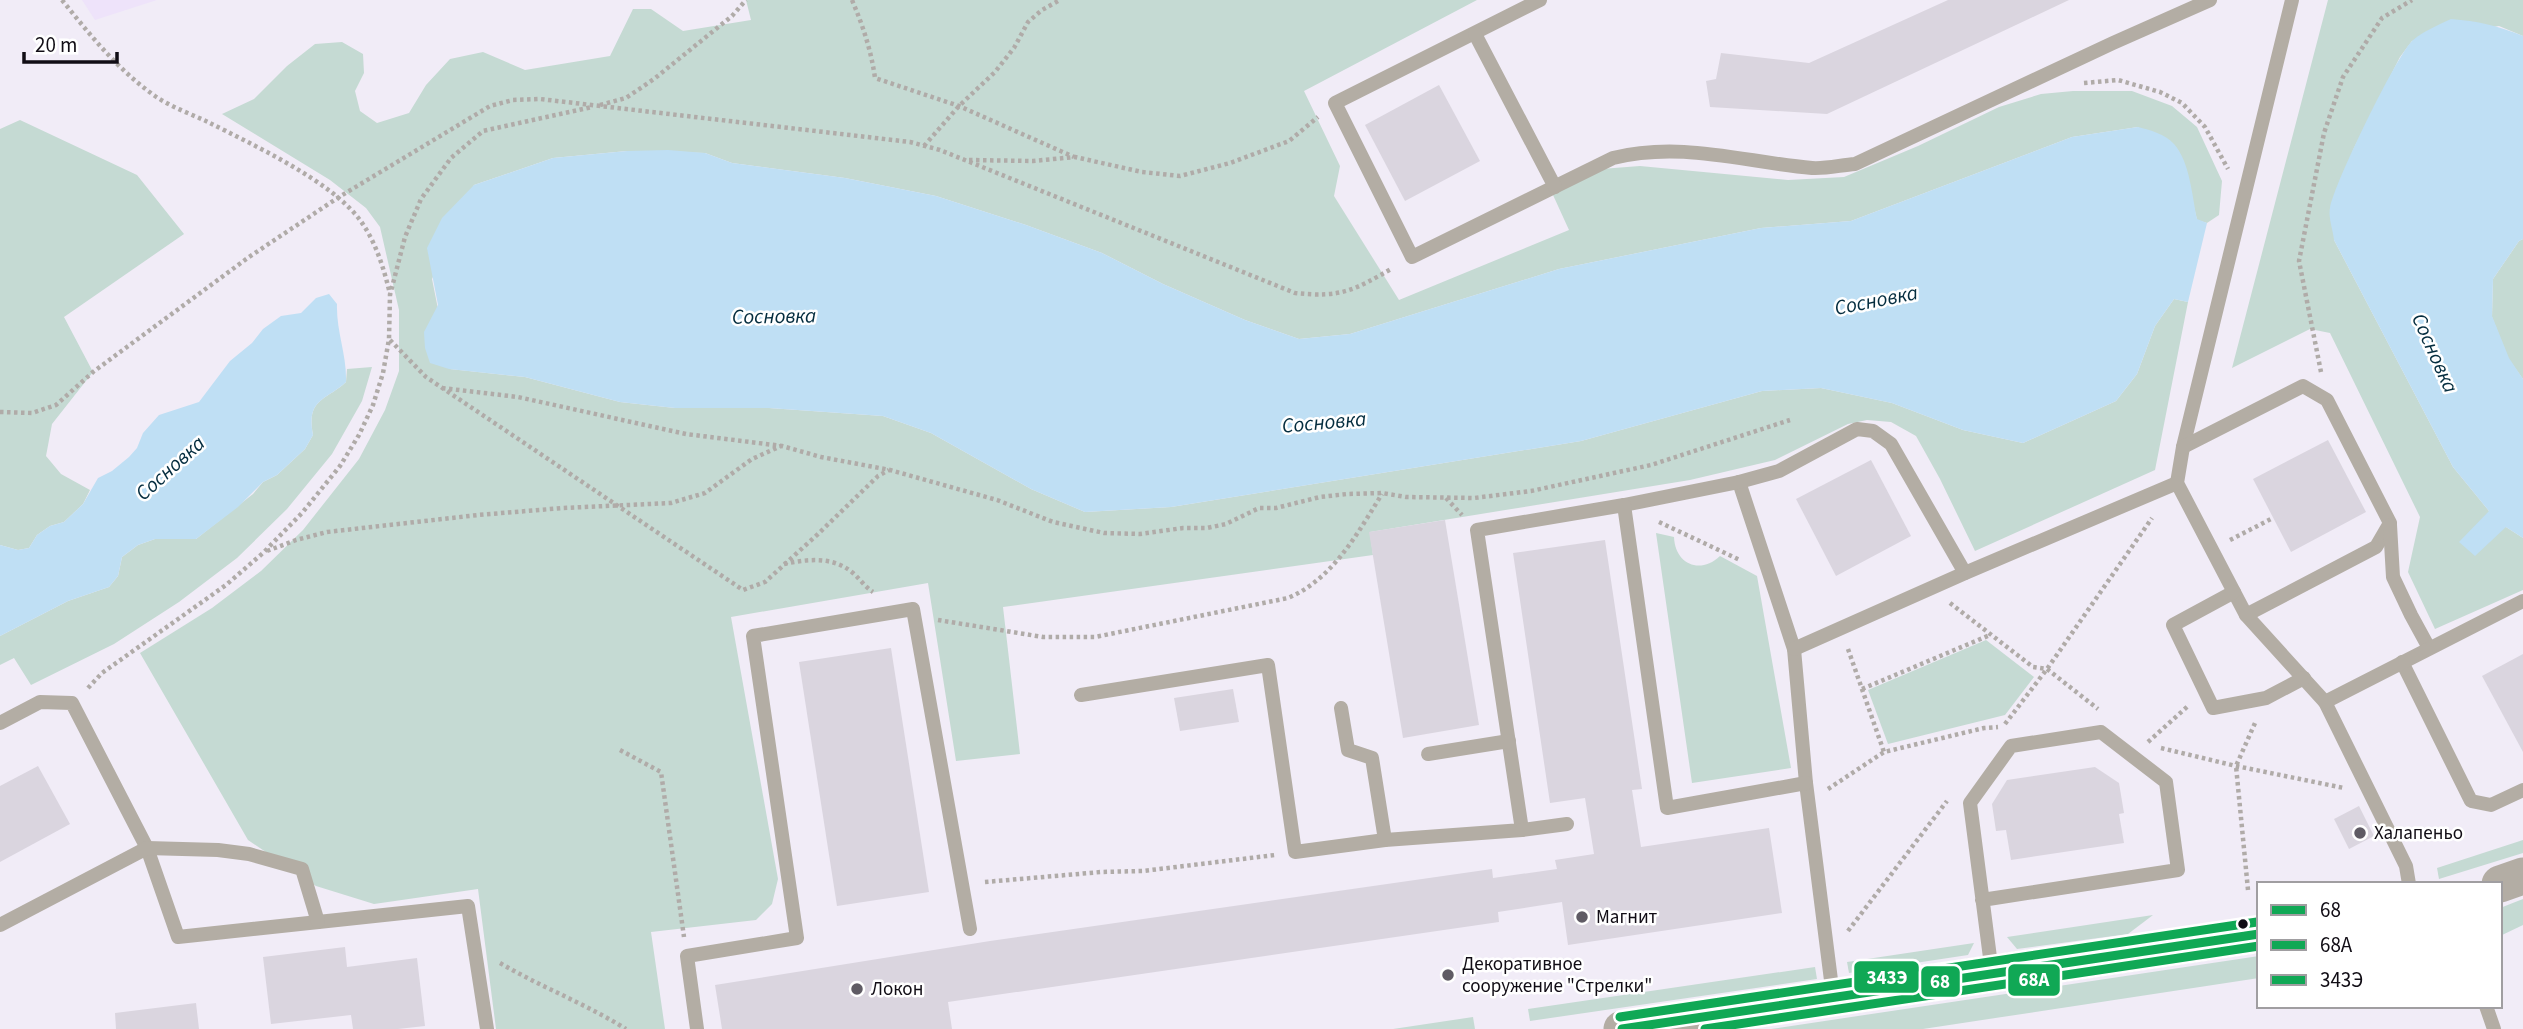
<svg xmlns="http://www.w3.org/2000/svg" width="2523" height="1029" font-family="'Source Sans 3',sans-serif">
	<rect width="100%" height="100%" fill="#f1ecf7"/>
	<!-- built -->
	<path fill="#eee3fa" d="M82 0H157L95 20Z"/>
	<!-- green -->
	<g fill="#c5dad3">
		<path d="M746 0H1477L1304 91 1340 166 1334 196 1399 300 1569 230 1553 195 1601 169 1640 166 1788 180 1844 177 1918 146 1999 107 2041 94 2073 91H2132L2172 106 2197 127 2222 181 2219 215 2207 223 2197 220 2184 164 2138 127 2072 137 1851 221 1761 228 1559 269 1350 334 1299 339 1245 320 1163 284 1102 253 1026 225 936 196 845 178 732 163 705 153 627 151 553 158 474 185 432 279 450 369 525 377 620 402 675 408H769L883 416 931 433 1031 489 1085 512 1171 507 1581 441 1762 391 1821 388 1892 403 1963 430 2023 443 2116 401 2137 374 2155 326 2174 299 2188 302 2155 470 1975 551 1940 479 1916 436 1891 422 1867 420 1848 424 1775 460 1690 480 1370 532 1373 555 1003 607 1020 754 956 761 928 583 731 617 778 879 772 904 756 920 651 932 665 1029H496L478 889 374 904 316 886 248 840 140 653 212 608 261 571 303 530 359 459 385 410 399 371V310L380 227 366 208 330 180 222 114 254 99 287 66 315 44 342 42 363 54 364 73 355 91 360 111 377 123 409 113 426 85 450 59 483 52 525 70 610 56 633 9H651L683 31 751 20Z"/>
		<path d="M2328 0H2523V36L2499 26 2412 41 2400 57 2353 150 2334 240 2453 467 2489 511 2506 527 2523 538V590L2435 629 2408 572 2420 517 2330 333 2310 329 2232 368Z"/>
		<path d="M20 120 137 175 184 234 64 317 93 372 52 424 46 456 61 474 90 490 83 504 64 522 50 526 37 535 29 548 18 550 0 545V129Z"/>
		<path d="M2523 239V379L2508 358 2492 317 2493 279 2519 241Z"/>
		<path d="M372 367 362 401 332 454 287 509 237 558 179 602 114 644 31 685 14 658 0 665V636L68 601 109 587 118 576 122 557 138 545 155 539H196L253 494 263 482 277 475 305 449 313 435C306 399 325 401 346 382L347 369Z"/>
		<path d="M1656 533 1674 537C1675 564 1700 575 1720 556L1757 576 1791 768 1692 783Z"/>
		<path d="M1986 640 2034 677 2005 715 1888 744 1868 690Z"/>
		<path d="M2523 840V853L2439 879 2437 868Z"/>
		<path d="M2523 899V925L2500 936V908Z"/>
		<path d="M2153 915 2128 934 2017 949 2007 937Z"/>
		<path d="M1974 943 1968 955 1849 973 1847 962Z"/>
		<path d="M2259 956V978L1923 1029H1771Z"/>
		<path d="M1815 967 1817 979 1530 1021 1528 1009Z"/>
		<path d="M1473 1017 1475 1029H1393Z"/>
	</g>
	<!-- water -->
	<g fill="#bfdff4">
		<path d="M2451 19C2477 21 2499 26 2523 36V239L2519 241 2493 279 2492 316 2509 358 2523 379V538L2506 527 2475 556 2459 542 2489 511 2453 467 2334 240C2333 230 2328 217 2330 208 2334 184 2397 54 2413 40 2424 31 2438 25 2451 19Z"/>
		<path d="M2138 127C2150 130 2165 134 2174 144 2190 162 2192 196 2197 219L2207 223 2188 302 2174 299 2155 326 2137 374 2116 401 2023 443 1963 430 1892 403 1821 388 1762 391 1581 441 1171 507 1085 512 1031 489 931 433 883 416 769 408H675L620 402 525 377 449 369 430 363 425 348 424 332 438 305 427 248 442 218 474 185 553 158 627 151 668 150 705 153 732 163 845 178 936 196 1026 225 1102 253 1163 284 1245 320 1299 339 1350 334 1559 269 1761 228 1851 221 2072 137Z"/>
		<path d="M329 294 337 304C336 331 347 355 346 382 325 401 306 399 313 435L305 449 277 475 263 482 238 507 196 539H155L138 545 122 557 118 576 109 587 68 601 0 636V545L18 550 29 548 37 535 50 526 64 522 83 504 98 478 112 471 129 457 137 448 143 433 159 415 199 402 230 361 252 343 263 329 281 316 301 313 316 298Z"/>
	</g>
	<!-- building -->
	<g fill="#dad5df">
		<path d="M1948 0H2069L1827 114 1710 107 1706 81 1716 79 1721 53 1809 63Z"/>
		<path d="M1439 85 1480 161 1405 201 1365 125Z"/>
		<path d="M2328 440 2366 512 2291 552 2253 479Z"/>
		<path d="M1871 460 1911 536 1836 576 1796 499Z"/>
		<path d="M1445 520 1479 725 1403 738 1369 532Z"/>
		<path d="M1605 540 1642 789 1632 790 1641 847 1769 828 1782 913 1568 945 1562 902 1498 912 1499 922 948 1002 952 1029H722L715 985 990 941 1492 869 1493 878 1557 869 1555 860 1594 854 1585 798 1550 803 1513 553Z"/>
		<path d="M891 648 929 892 837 906 799 662Z"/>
		<path d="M2523 654V752L2482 676Z"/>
		<path d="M1233 689 1239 722 1180 731 1174 698Z"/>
		<path d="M38 766 70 824 0 862V786Z"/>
		<path d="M2095 767 2119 783 2124 813 2119 814 2124 843 2011 860 2006 830 1996 831 1992 804 2007 780Z"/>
		<path d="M2359 806 2374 836 2349 849 2334 819Z"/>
		<path d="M345 947 347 967 417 958 425 1026 398 1029H353L351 1015 271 1024 263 957Z"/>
		<path d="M196 1003 199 1029H116L115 1013Z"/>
	</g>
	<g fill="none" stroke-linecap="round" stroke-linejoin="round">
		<!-- path -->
		<g stroke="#b0aba8" stroke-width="4.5" stroke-dasharray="3.5 3.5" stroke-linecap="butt">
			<path d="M62 0C90 35 118 70 155 96 171 107 191 114 208 122 253 145 330 180 360 220 376 242 384 269 390 294"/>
			<path d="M852 0C863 26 871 50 875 78L959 106 1074 157"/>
			<path d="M2084 83 2118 80 2160 92 2182 103 2205 127 2228 169"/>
			<path d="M600 105 626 98 654 79 732 16 746 0"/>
			<path d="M924 146 959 106 995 72 1014 48 1028 22 1042 10 1060 0"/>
			<path d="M969 160 1033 161 1075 157 1142 172 1180 176 1230 163 1289 141 1318 117"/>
			<path d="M390 340 426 377 743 590 765 582 818 534 878 476 889 470"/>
			<path d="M2321 372 2299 261 2324 133 2343 77 2382 18 2412 0"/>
			<path d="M442 388 518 397 686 434 782 446 821 457 890 470 997 500 1053 522 1104 533 1140 534 1183 528H1207L1226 524 1259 508H1276L1320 497 1347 494 1382 493 1406 497 1474 498 1531 491 1651 465 1790 420"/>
			<path d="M0 412 32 413 56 405 93 372 249 257 339 197 490 106 513 100 540 99 910 142 940 150 1295 293C1342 298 1354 290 1393 268"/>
			<path d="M1446 498 1462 515"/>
			<path d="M1659 522 1740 560"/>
			<path d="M2230 540 2273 518"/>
			<path d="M267 551 296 540 327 532 478 515 563 508 671 503 705 493 752 459 781 446"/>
			<path d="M784 564C808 559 833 556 853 573 860 579 865 587 873 592"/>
			<path d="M1950 603 2033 667 2047 669 2098 709"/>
			<path d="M938 620 1043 637H1095L1288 598C1333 579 1357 534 1382 494"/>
			<path d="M1848 649 1884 752"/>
			<path d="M88 688 102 673 226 585 263 553 302 513 340 466 359 435 373 405 383 373 389 339 390 295 405 237 421 199 451 158 483 131 592 107"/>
			<path d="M1862 689 1990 635"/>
			<path d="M2005 724 2047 669 2152 518"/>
			<path d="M2148 742 2188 706"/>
			<path d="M2161 748 2236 766 2344 788"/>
			<path d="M620 750 661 772 684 937"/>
			<path d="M1828 789 1884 752 1984 728 1998 727"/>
			<path d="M985 882 1101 872 1143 871 1275 855"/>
			<path d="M2248 890 2236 766 2255 723"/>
			<path d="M1848 931 1947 801"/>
			<path d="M500 963C541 987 586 1004 626 1029"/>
		</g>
		<!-- service -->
		<g stroke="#b3ada4" stroke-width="14">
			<path d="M1540 0 1335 103 1412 257 1613 158C1682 141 1743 162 1812 168 1826 169 1841 165 1855 164L2113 43 2210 0"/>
			<path d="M2292 0 2183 447 2177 483 2246 615 2325 702 2406 866 2409 884"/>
			<path d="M1475 34 1555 187"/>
			<path d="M2183 447 2303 386 2327 400 2390 523 2376 547 2246 615"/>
			<path d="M1739 482 1794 649 1806 783 1833 996"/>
			<path d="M1624 505 1739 482 1779 471 1857 429 1873 431 1891 444 1965 573"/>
			<path d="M2390 525 2393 577 2411 615 2429 648"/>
			<path d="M2234 592 2173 625 2213 708 2266 698 2304 678"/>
			<path d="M1794 649 1965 573 2177 483"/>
			<path d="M2402 662 2471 801 2491 805 2523 790"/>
			<path d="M1081 695 1268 665 1295 852 1385 840 1522 830 1477 530 1624 505 1667 808 1806 783"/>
			<path d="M2325 702 2523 601"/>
			<path d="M1341 708 1348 750 1372 758 1385 840"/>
			<path d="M0 723 40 702 72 703 147 848 178 937 468 906 487 1029"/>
			<path d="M1428 754 1509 741"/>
			<path d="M1522 830 1567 824"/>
			<path d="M1982 900 2178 870 2166 782 2101 732 2011 746 1970 803 1992 973"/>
			<path d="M0 925 147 848 218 850 249 854 302 869 318 922"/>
			<path d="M2486 1006 2494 1029"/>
			<path d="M697 1029 687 956 797 938 753 636 913 609 970 929"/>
		</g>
		<!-- tertiary -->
		<g stroke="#b3ada4" stroke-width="37">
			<path d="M2500 884 2523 876"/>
			<path d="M1622 1029 2259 934"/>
		</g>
		<!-- bus-1 casing -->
		<g stroke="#fff" stroke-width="14">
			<path id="bus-1" d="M1622 1029 2259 934"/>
		</g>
		<!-- bus-2 casing -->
		<g stroke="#fff" stroke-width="14">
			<path id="bus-2" d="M1705 1029 2259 946"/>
		</g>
		<!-- bus-3 casing -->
		<g stroke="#fff" stroke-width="14">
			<path id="bus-3" d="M1620 1017 2257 922"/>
		</g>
		<!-- bus-1 -->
		<use href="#bus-1" stroke="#10a855" stroke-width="9"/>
		<!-- bus-2 -->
		<use href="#bus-2" stroke="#10a855" stroke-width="9"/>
		<!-- bus-3 -->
		<use href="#bus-3" stroke="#10a855" stroke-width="9"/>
	</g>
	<!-- markers -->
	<g fill="#5f5b64" stroke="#fff" stroke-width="2.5">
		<circle cx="2360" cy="833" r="7"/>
		<circle cx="1582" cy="917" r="7"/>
		<circle cx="1448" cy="975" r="7"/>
		<circle cx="857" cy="989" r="7"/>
	</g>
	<circle fill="#110d15" stroke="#fff" stroke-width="2.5" cx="2243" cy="924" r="6"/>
	<g text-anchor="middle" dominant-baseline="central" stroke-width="5" stroke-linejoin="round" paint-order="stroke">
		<!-- poi labels -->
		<g font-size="19" fill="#110d15" stroke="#fff" text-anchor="start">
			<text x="2374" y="833">Халапеньо</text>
			<text x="1596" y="917">Магнит</text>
			<text x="1462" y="964">Декоративное<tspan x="1462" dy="22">сооружение "Стрелки"</tspan></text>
			<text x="871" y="989">Локон</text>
		</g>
		<!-- water labels -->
		<g font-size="21" font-style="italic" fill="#042d3f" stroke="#fff">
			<text transform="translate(1876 300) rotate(-11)">Сосновка</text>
			<text transform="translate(774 316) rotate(-1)">Сосновка</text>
			<text transform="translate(2435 353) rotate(66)">Сосновка</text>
			<text transform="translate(1324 422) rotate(-5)">Сосновка</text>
			<text transform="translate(170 468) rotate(-42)">Сосновка</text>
		</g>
	</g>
	<g stroke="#fff" stroke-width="2.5">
		<rect x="1853" y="960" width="67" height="34" rx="7" fill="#10a855"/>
		<rect x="2007" y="963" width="54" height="34" rx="7" fill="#10a855"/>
		<rect x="1920" y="965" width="41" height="33" rx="7" fill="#10a855"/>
	</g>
	<g font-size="19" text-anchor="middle" font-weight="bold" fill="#fff">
		<text x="1887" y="984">343Э</text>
		<text x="2034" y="986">68А</text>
		<text x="1940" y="988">68</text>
	</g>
	<!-- legend -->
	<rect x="2257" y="882" width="245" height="126" fill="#ffffff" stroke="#a09ea1" stroke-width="2"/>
	<rect x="2271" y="905" width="35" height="10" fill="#10a855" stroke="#a09ea1" stroke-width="2"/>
	<text x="2320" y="917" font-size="21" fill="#110d15">68</text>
	<rect x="2271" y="940" width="35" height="10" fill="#10a855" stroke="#a09ea1" stroke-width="2"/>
	<text x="2320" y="952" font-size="21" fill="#110d15">68А</text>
	<rect x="2271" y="975" width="35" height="10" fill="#10a855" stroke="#a09ea1" stroke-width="2"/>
	<text x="2320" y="987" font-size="21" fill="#110d15">343Э</text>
	<!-- scale -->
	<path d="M24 52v10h93v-10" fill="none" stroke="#110d15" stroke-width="3.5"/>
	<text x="35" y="52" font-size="21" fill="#110d15" stroke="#ffffff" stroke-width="5" paint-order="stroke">20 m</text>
</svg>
